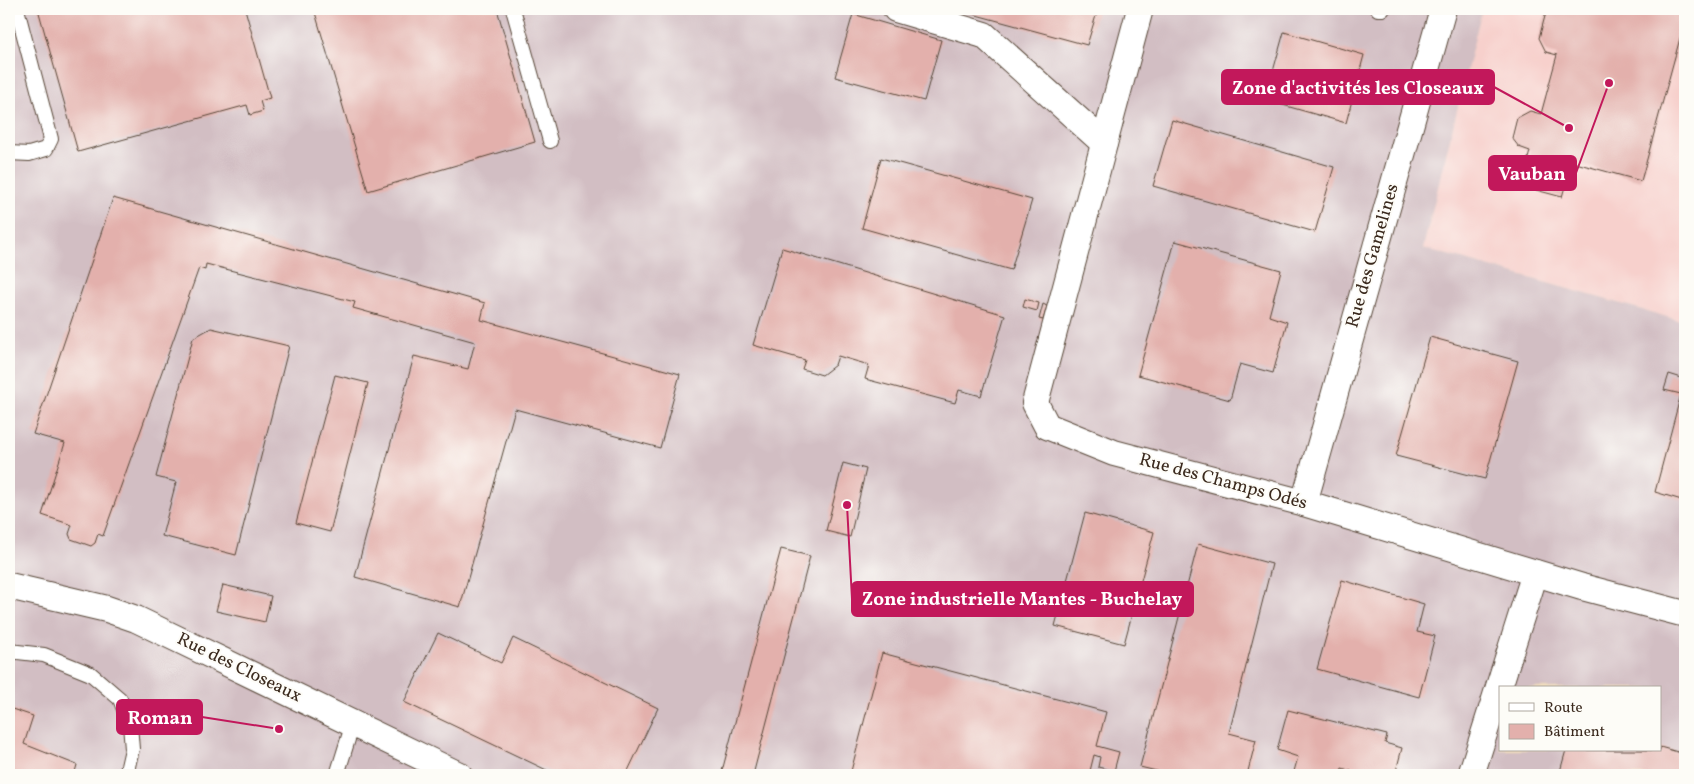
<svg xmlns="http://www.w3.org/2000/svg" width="1694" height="784" font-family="Vollkorn,serif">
	<rect width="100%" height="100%" fill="#fdfcf7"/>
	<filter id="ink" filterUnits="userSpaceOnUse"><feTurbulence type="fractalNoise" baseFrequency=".02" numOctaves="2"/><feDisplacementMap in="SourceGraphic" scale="10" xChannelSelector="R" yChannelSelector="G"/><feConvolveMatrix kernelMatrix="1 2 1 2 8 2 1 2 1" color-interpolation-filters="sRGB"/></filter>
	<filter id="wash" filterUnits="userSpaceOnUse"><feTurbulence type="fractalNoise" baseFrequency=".0096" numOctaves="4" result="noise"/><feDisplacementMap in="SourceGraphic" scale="20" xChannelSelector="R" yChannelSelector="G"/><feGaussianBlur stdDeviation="1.12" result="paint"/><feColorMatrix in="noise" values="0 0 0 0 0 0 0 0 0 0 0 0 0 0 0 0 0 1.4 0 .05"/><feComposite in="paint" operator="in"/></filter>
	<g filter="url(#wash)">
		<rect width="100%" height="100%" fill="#f1ddbc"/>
		<!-- built -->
		<path fill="#f7d0cc" d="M1482 9H1685V322L1423 248Z"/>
		<!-- industrial -->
		<path fill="#d2bec3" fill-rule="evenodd" d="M9 9H1482L1423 248 1685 322V775H9ZM1500 688H1660V750H1500Z"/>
		<g id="blocks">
			<!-- building -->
			<g fill="#e3b0ac">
				<path d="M38 9H245L270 98 260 101 263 111 250 115 247 105 78 152Z"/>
				<path d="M314 9H497L535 142 368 191Z"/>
				<path d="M954 9H1098L1087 45Z"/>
				<path d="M1547 9H1685V20L1641 181 1572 162 1562 197 1521 186 1530 151 1519 147 1512 138 1517 118 1530 111 1541 114 1557 55 1546 52 1539 38Z"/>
				<path d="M853 14 941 40 924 101 835 77Z"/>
				<path d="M1284 32 1364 55 1346 123 1265 100Z"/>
				<path d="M1172 120 1334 167 1315 232 1153 186Z"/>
				<path d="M881 158 1032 200 1011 270 862 228Z"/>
				<path d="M113 198 485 303 481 320 680 374 660 448 515 409 460 607 355 577 414 356 468 369 475 342 353 308 355 302 206 264 205 270 199 268 103 536 98 534 95 543 91 546 71 539 69 534 72 525 42 515 65 443 33 434Z"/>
				<path d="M1175 241 1281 270 1269 316 1287 322 1273 373 1240 364 1230 400 1138 375Z"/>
				<path d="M782 248 1005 315 981 396 959 390 955 403 865 379 869 365 838 356 835 365 822 375 802 369 805 360 753 345Z"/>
				<path d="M1025 299 1039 303 1037 311 1023 307Z"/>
				<path d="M1043 304 1047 306 1043 320 1039 319Z"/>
				<path d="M211 328 289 346 236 555 162 536 176 482 156 477 193 338Z"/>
				<path d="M1430 337 1518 361 1485 479 1396 456Z"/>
				<path d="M1669 374 1685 379V501L1655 492 1681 394 1664 390Z"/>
				<path d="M335 375 368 383 330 532 296 523Z"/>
				<path d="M843 463 866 469 850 537 826 531Z"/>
				<path d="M1085 513 1154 532 1124 644 1055 626Z"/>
				<path d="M1198 544 1272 564 1229 733 1256 740 1247 775H1173L1140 767Z"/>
				<path d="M781 549 810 556 753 775H721Z"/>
				<path d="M1342 580 1424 604 1417 632 1435 636 1419 697 1317 669Z"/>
				<path d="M223 585 271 596 265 622 216 611Z"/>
				<path d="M438 633 501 663 513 638 658 708 626 775H557L404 702Z"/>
				<path d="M882 653 1106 712 1097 746 1119 752 1114 771 1098 767 1100 757 1094 755 1089 775H850Z"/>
				<path d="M9 708 33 716 24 744 77 765 74 775H9Z"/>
				<path d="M1288 710 1387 735 1385 743 1402 748 1395 775H1367L1342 768 1340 775H1293L1298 757 1277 750Z"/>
				<path d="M1660 747 1685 754V775H1559L1566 750H1660Z"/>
			</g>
		</g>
	</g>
	<g filter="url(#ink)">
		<use href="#blocks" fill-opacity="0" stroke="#564536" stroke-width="1"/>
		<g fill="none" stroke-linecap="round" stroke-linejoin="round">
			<!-- lane casing -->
			<g stroke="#564536" stroke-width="16">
				<g id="lane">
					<path d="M513 9 550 141"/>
					<path d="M1378 9H1383"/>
					<path d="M9 153 29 154 46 149 51 139 17 9"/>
					<path d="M9 651 44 655 91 674 120 699 130 725 132 749 126 775"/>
					<path d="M337 775 353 723"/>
				</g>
			</g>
			<!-- street casing -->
			<g stroke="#564536" stroke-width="28">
				<g id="street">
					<path d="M896 9 984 35 1104 143"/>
					<path d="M1140 9 1035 403 1047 426 1114 453 1304 503 1582 587 1685 614"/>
					<path d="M1304 503 1443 9"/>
					<path d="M9 586 107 609 136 619 459 775"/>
					<path d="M1471 775 1535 573"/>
				</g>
			</g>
			<!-- lane -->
			<use href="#lane" stroke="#fff" stroke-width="14"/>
			<!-- street -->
			<use href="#street" stroke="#fff" stroke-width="26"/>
		</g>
	</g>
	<g text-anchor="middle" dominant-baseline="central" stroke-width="4" stroke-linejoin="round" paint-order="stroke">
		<!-- street labels -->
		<g font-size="18" fill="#3b2a1e" stroke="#fdfcf7">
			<text transform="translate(1373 256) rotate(-74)">Rue des Gamelines</text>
			<text transform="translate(1223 482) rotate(15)">Rue des Champs Odés</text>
			<text transform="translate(239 668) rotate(26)">Rue des Closeaux</text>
		</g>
	</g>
	<!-- callouts -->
	<path fill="none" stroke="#c2185b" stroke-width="2" d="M1569 128L1494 87M1609 83L1576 173M847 505L852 599M279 729L202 717"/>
	<g fill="#c2185b" stroke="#fdfcf7" stroke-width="2">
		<circle cx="1569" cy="128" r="5"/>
		<circle cx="1609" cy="83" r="5"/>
		<circle cx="847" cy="505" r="5"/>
		<circle cx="279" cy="729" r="5"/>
	</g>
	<g fill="#c2185b" stroke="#c2185b" stroke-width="2">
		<rect x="1222" y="70" width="272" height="34" rx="5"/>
		<rect x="1489" y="156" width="87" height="34" rx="5"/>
		<rect x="852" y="582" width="341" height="34" rx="5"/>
		<rect x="117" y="700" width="85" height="34" rx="5"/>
	</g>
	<g font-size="19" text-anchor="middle" font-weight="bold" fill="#fff">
		<text x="1358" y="94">Zone d'activités les Closeaux</text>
		<text x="1532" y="180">Vauban</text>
		<text x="1022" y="605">Zone industrielle Mantes - Buchelay</text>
		<text x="160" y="724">Roman</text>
	</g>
	<!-- margin -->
	<rect width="1694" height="784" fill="none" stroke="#fdfcf7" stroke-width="30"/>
	<!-- legend -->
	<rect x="1499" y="686" width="162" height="65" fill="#fdfcf7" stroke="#afa8a0"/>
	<rect x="1509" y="703" width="25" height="8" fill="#ffffff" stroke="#afa8a0"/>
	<text x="1544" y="712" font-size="15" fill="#3b2a1e">Route</text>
	<rect x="1509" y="724" width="25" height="15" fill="#e3b0ac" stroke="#afa8a0"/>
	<text x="1544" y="736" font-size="15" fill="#3b2a1e">Bâtiment</text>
</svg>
